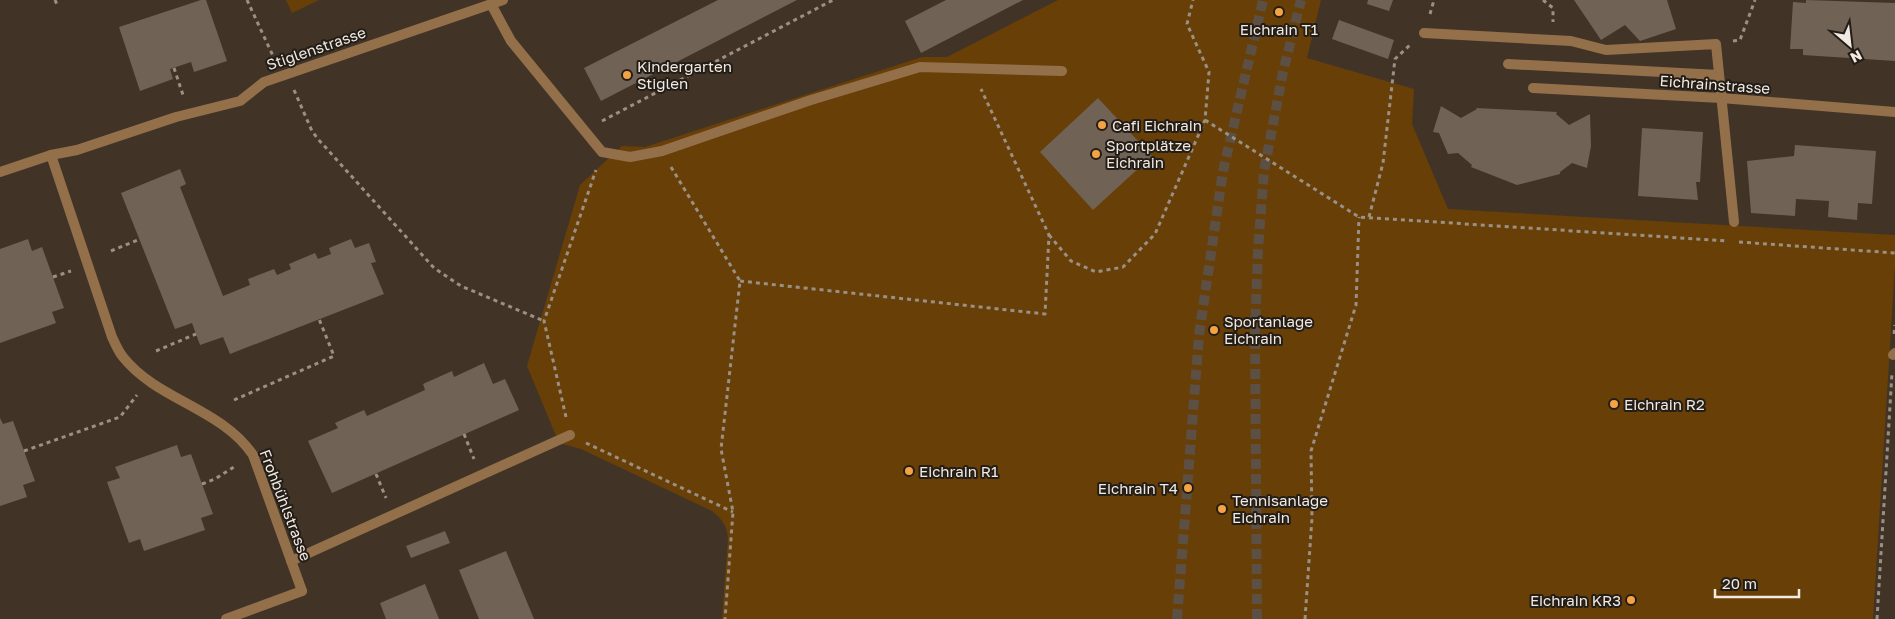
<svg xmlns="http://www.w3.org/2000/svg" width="1895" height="619" font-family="'Golos Text',sans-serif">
	<rect width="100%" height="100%" fill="#413427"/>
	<!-- green -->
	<g fill="#683f06">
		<path d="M286 0H319L292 13Z"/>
		<path d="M1058 0H1321L1307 58 1414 89 1412 124 1448 209 1895 235V265L1873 619H722L728 539C727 526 723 520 712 511L581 449 559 443 527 366 580 185 622 146 645 147 922 57H947Z"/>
	</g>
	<!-- building -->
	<g fill="#706254">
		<path d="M201 0H206L227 61 194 72 191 62 170 69 173 79 140 91 119 27Z"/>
		<path d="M718 0H797L601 101 584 68Z"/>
		<path d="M946 0H1023L921 53 905 21Z"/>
		<path d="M1368 0H1393L1389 11 1367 4Z"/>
		<path d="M1574 0H1667L1676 29 1640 41 1625 25 1601 40Z"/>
		<path d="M1806 0 1895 3V61L1803 55V49H1790L1793 2 1806 3Z"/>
		<path d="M1339 20 1394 40 1388 59 1332 39Z"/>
		<path d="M1098 98 1152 156 1093 210 1040 152Z"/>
		<path d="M1441 106 1461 118 1477 109 1476 108 1557 112 1556 114 1569 125 1590 114 1591 146 1587 168 1572 163 1560 172V174L1517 185 1471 167 1472 165 1458 153 1448 154 1439 133 1433 132Z"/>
		<path d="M1642 128 1703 132 1700 182H1696L1698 200 1638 196Z"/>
		<path d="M1795 145 1876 151 1872 204 1858 203 1857 220 1828 217 1829 201 1796 199 1795 216 1751 213 1747 161 1794 156Z"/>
		<path d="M180 169 186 184 180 187 223 296 250 285 248 279 274 269 277 275 291 269 289 264 315 253 318 259 331 254 329 248 351 239 355 248 369 243 376 262 371 263 384 294 230 354 223 337 200 345 192 323 175 329 121 193Z"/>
		<path d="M28 239 32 251 42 247 64 308 52 312 56 323 0 343V249Z"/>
		<path d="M484 363 493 384 505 379 519 410 332 493 308 441 338 428 335 423 364 410 367 416 425 390 423 384 452 371 454 377Z"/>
		<path d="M0 418 3 424 13 421 35 481 23 485 27 497 0 506Z"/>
		<path d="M177 445 181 457 191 454 213 514 201 518 205 530 144 551 140 539 129 543 107 482 120 478 115 467Z"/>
		<path d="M445 531 450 543 411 558 406 546Z"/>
		<path d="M506 551 534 619H479L459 570Z"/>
		<path d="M425 584 439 619H386L380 603Z"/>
	</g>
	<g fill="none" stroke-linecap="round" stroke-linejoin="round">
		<!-- secondary-tunnel -->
		<g stroke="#5c4f43" stroke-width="10" stroke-dasharray="10 5" stroke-linecap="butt">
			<path d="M1177 619 1199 335 1223 171 1263 0"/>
			<path d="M1257 619 1255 333 1258 250 1264 171 1283 72 1301 0"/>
		</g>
		<!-- path -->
		<g stroke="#9a9085" stroke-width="3" stroke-dasharray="4 4" stroke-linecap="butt">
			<path d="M55 0 58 7"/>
			<path d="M247 0 274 58"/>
			<path d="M1543 0 1553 8V22"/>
			<path d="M1430 14 1434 0"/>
			<path d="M1733 41 1740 40 1755 0"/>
			<path d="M174 68 183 95"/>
			<path d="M294 90 312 131 318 139 434 268 461 286 544 321"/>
			<path d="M1205 120 1359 217 1728 241"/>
			<path d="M602 121 833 0"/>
			<path d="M671 167 740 281 721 449 733 512 725 619"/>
			<path d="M1369 217 1383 163 1395 59 1410 45"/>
			<path d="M1049 235 1071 261 1096 272 1123 267 1155 234 1205 120 1209 72 1187 24 1193 0"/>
			<path d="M1739 242 1895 253"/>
			<path d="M111 251 140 239"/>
			<path d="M53 277 71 271"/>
			<path d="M740 281 1045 314 1049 235 981 89"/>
			<path d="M1894 334 1895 325"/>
			<path d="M156 351 196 334"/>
			<path d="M234 400 334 356 319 319"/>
			<path d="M566 417 544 321 596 170"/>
			<path d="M464 434 474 459"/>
			<path d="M586 443 733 512"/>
			<path d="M24 451 120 417 137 395"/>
			<path d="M376 474 386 498"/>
			<path d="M202 484 215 479 237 465"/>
			<path d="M1305 619 1312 518 1311 451 1356 305 1359 217"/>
			<path d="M1877 619 1892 373"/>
		</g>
		<!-- lane -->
		<g stroke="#94704a" stroke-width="10">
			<path d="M491 4 511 41 602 152 630 157 662 151 811 100 920 67 1062 71"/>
			<path d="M1424 33 1571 41 1606 50 1716 44 1734 222"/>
			<path d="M1508 64 1719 75"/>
			<path d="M1533 88 1721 98"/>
			<path d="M1893 355 1895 353"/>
			<path d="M291 561 570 435"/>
			<path d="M226 619 302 591"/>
		</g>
		<!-- street -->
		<g stroke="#94704a" stroke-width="10">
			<path d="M1721 98 1895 112"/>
			<path d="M51 155 112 337C115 343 118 351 123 357 157 400 221 408 253 455L302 591"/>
			<path d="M0 172 51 155 77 150 176 117 240 101 264 82 503 0"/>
		</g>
	</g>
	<!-- markers -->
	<g fill="#f4a344" stroke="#231d17" stroke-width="2">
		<circle cx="1279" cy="12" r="5"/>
		<circle cx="627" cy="75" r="5"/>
		<circle cx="1102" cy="125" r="5"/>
		<circle cx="1096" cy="154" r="5"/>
		<circle cx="1214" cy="330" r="5"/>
		<circle cx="1614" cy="404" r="5"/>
		<circle cx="909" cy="471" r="5"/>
		<circle cx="1188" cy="488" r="5"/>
		<circle cx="1222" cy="509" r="5"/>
		<circle cx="1631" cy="600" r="5"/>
	</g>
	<g text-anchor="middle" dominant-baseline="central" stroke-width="4" stroke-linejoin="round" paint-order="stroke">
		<!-- poi labels -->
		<g font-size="15" fill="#f2eae2" stroke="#231d17" text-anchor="start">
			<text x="1279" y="29" text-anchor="middle">Eichrain T1</text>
			<text x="637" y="66">Kindergarten<tspan x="637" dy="17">Stiglen</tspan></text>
			<text x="1112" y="125">Cafi Eichrain</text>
			<text x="1106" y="145">Sportplätze<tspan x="1106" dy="17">Eichrain</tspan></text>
			<text x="1224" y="321">Sportanlage<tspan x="1224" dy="17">Eichrain</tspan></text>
			<text x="1624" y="404">Eichrain R2</text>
			<text x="919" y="471">Eichrain R1</text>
			<text x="1178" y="488" text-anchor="end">Eichrain T4</text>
			<text x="1232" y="500">Tennisanlage<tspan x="1232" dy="17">Eichrain</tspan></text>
			<text x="1621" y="600" text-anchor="end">Eichrain KR3</text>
		</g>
		<!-- street labels -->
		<g font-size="15" fill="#f2eae2" stroke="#231d17">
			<text transform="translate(316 48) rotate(-19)">Stiglenstrasse</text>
			<text transform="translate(1715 84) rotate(4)">Eichrainstrasse</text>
			<text transform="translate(286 505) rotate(69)">Frohbühlstrasse</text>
		</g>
	</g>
	<!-- north arrow -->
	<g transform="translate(1850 45) rotate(152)" stroke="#231d17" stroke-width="4" paint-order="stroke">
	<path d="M0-4L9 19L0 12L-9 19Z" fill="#f2eae2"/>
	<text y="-8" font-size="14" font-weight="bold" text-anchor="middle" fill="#f2eae2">N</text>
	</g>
	<!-- scale -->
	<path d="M1715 589v8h84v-8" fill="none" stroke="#f2eae2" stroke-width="2.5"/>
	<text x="1722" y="589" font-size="15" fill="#f2eae2" stroke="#231d17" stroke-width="4" paint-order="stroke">20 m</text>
</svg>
